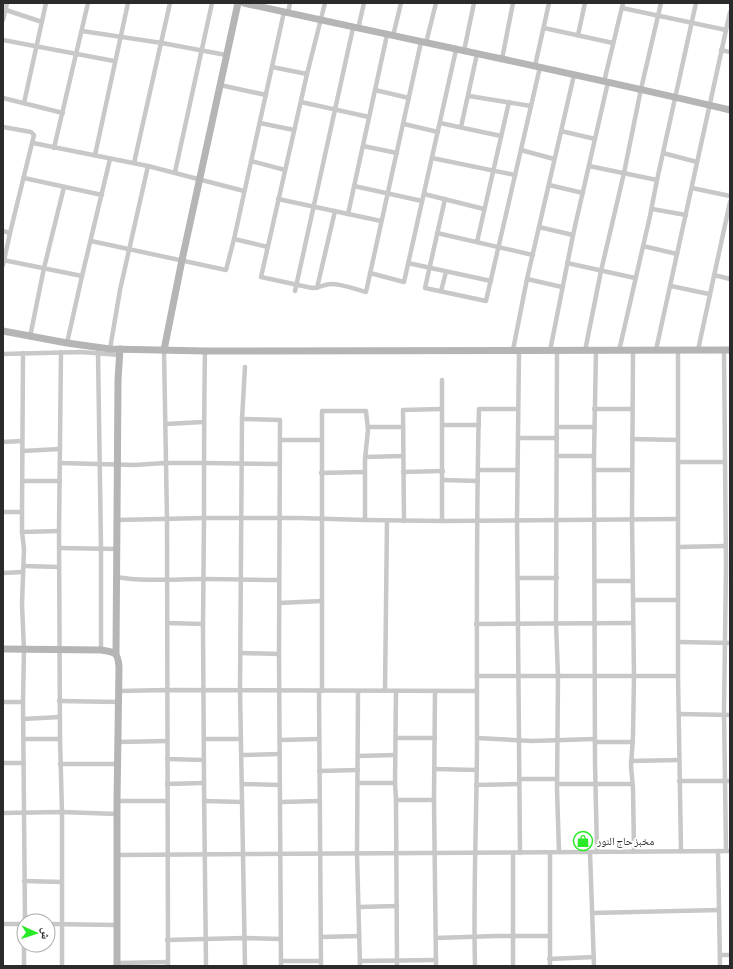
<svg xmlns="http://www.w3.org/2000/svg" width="733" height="969" font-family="'Asap Condensed','Noto Naskh Arabic',sans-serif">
	<rect width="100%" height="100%" fill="#fff"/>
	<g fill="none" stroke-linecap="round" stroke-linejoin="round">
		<!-- street -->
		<g stroke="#c8c8c8" stroke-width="4.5">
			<path d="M325 3 307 74 261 277 312 288C320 288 324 284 331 284 342 284 355 289 366 292L421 42"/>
			<path d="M622 8 726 30"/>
			<path d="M3 9 42 22"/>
			<path d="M288 13 290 3"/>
			<path d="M3 20 7 3"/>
			<path d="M544 28 613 43"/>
			<path d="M358 29 364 3"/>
			<path d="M82 31 162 43 226 55"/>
			<path d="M578 35 585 3"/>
			<path d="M393 36 401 3"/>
			<path d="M3 40 114 61"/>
			<path d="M426 43 436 3"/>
			<path d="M721 50 730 52"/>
			<path d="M464 51 474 3"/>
			<path d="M502 59 513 3"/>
			<path d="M535 66 549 3"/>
			<path d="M272 67 307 74"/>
			<path d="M604 82 623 3"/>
			<path d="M220 85 266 95"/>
			<path d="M375 90 409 98"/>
			<path d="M469 96 531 106"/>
			<path d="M3 98 63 113"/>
			<path d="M301 102 369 117"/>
			<path d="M24 103 46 3"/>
			<path d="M260 123 294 130"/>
			<path d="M440 123 501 136"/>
			<path d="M404 124 438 132"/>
			<path d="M3 127 31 132 34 135 10 233 3 265"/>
			<path d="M461 127 477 54"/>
			<path d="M561 131 595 139"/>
			<path d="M33 143 148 166 244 191"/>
			<path d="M363 146 397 153"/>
			<path d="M54 148 88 3"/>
			<path d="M521 150 554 159"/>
			<path d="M663 153 697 162"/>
			<path d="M95 155 128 3"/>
			<path d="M432 158 515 175"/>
			<path d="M251 161 285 170"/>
			<path d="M134 163 170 3"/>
			<path d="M589 166 657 180"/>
			<path d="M175 172 212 3"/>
			<path d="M24 178 102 195"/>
			<path d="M549 185 583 193"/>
			<path d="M354 186 422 201"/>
			<path d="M692 188 730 196"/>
			<path d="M424 194 484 209"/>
			<path d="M278 199 381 221"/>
			<path d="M445 199 425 288 486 301 540 67"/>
			<path d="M652 209 686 215"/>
			<path d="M348 214 387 35"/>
			<path d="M539 227 573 235"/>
			<path d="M3 231 10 233"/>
			<path d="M437 233 533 255"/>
			<path d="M234 239 268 247"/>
			<path d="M91 241 226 270 234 239 284 12"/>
			<path d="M477 242 509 102"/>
			<path d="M643 246 677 254"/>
			<path d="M3 260 82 276"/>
			<path d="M408 263 491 281"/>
			<path d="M567 263 635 278"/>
			<path d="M370 273 404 282 456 50"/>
			<path d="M714 275 730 279"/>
			<path d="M527 279 562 287"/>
			<path d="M671 286 709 294"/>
			<path d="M317 288 335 211"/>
			<path d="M295 291 353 28"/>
			<path d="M441 291 446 272"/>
			<path d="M30 337 44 268 64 187"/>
			<path d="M67 343 82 276 110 159"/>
			<path d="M110 349 120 290 148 166"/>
			<path d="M164 350 167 519 168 966"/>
			<path d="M513 350 527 279 574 75"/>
			<path d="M519 350 517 519 520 853"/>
			<path d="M633 350 632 519 634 676 633 736 631 766 633 788 634 851"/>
			<path d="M656 350 730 12"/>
			<path d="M678 350V676L681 851"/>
			<path d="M698 350 730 202"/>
			<path d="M724 350 726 568 724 710 726 851"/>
			<path d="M205 351C204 406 204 462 204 518 204 554 203 590 203 626 203 739 205 853 206 966"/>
			<path d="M550 351 573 235 608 82"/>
			<path d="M557 351 556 623 558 677 557 789 559 852"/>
			<path d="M585 351 601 271 624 173 641 89 661 3"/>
			<path d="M596 351 594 456 595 763 597 852"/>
			<path d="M619 351 650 216 657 180 696 3"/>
			<path d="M61 352 59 531 60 739 62 812V966"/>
			<path d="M98 352 101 548V650"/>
			<path d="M23 353 22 512V532L24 549 22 604 24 650 23 702 25 921"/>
			<path d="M3 354 81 352 120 355"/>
			<path d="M442 380V521"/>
			<path d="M594 409H632"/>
			<path d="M242 419 280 420 279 654 281 966"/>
			<path d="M166 424 203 422"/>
			<path d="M442 425H479"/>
			<path d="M368 427H403"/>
			<path d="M557 427H594"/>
			<path d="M518 438H557"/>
			<path d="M632 439 678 440"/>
			<path d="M280 440H321"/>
			<path d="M3 442 22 441"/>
			<path d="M22 451 60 449"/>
			<path d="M557 456H594"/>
			<path d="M365 457 403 456"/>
			<path d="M678 462H725"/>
			<path d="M60 463 134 465 165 463H204L280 464"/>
			<path d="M478 470H517"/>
			<path d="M594 470H632"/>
			<path d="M403 472 443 471"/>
			<path d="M321 473 364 472"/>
			<path d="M443 480 478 481"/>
			<path d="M22 481H60"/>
			<path d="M3 512H22"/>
			<path d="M117 520 204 518H299L365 520 442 521 678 519"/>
			<path d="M404 521 403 410 442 409"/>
			<path d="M22 532 59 531"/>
			<path d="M678 547 725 546"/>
			<path d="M59 548 117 549"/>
			<path d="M24 566 59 567"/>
			<path d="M3 573 23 572"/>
			<path d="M116 577C146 582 175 579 205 579 230 579 254 580 279 580"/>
			<path d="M518 578H557"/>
			<path d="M595 581H633"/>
			<path d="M633 600H678"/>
			<path d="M279 603 322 601"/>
			<path d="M167 623 203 624"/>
			<path d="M476 624 633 623"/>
			<path d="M679 642 730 643"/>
			<path d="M242 653 279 654"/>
			<path d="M477 676H678"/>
			<path d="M119 691 167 690 477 691"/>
			<path d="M319 691 321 966"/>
			<path d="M322 691V411H366L368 430 365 459V520"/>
			<path d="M358 691 357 854 360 966"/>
			<path d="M385 691 387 521"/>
			<path d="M396 691 395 783 396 800 397 966"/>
			<path d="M435 691 434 800 436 966"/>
			<path d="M59 701 119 702"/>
			<path d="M3 702H23"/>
			<path d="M679 714 730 715"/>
			<path d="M23 719 60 717"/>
			<path d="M396 738H435"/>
			<path d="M477 738 532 741 595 739"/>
			<path d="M24 739H60"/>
			<path d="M204 739H241"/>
			<path d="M280 740 319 739"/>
			<path d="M118 742 167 741"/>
			<path d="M595 742H633"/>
			<path d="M242 755 280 754"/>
			<path d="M358 756 395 755"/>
			<path d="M167 759 203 760"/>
			<path d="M631 761 679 760"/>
			<path d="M3 763H24"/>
			<path d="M60 764H117"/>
			<path d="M435 769 476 770"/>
			<path d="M319 771 358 770"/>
			<path d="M519 779H557"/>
			<path d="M679 781H730"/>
			<path d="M358 783H395"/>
			<path d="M167 784 203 783"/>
			<path d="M242 784 280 785"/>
			<path d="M557 784H632"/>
			<path d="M476 785 519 784"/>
			<path d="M396 800H434"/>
			<path d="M117 801H167"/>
			<path d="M204 801 242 802"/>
			<path d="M281 802 319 801"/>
			<path d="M3 813 62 812 117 814"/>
			<path d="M718 851 720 966"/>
			<path d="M590 852 594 966"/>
			<path d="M513 853V966"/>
			<path d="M118 855 730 851"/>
			<path d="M24 881 62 882"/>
			<path d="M359 907 397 906"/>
			<path d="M592 913 719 910"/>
			<path d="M3 924H24"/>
			<path d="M48 924 117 925"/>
			<path d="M321 937 359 936"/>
			<path d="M436 938 496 936H549"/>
			<path d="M167 940 244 938 281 939"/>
			<path d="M720 955H730"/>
			<path d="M549 959 594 957"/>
			<path d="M281 961H321"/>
			<path d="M360 961 436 960"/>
			<path d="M117 963 168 962"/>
			<path d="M24 966V945"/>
			<path d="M245 966 240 690 242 419 245 367"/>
			<path d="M475 966C473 889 477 813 477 736 477 627 476 518 479 409H518"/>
			<path d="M550 966V853"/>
		</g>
		<!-- secondary -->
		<g stroke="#b5b5b5" stroke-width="7">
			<path d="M244 3C406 39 569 72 730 110"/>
			<path d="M3 331 67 343 110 349 205 351 730 350"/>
			<path d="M164 350 182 260 238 3"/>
			<path d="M3 649 101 650C116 652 118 653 119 667L117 801V966"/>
			<path d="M116 654 118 380 120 349"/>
		</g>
	</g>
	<!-- icons -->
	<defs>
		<g id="shop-ring" transform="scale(1)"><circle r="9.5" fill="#fff" stroke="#28ea26" stroke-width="1.5"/><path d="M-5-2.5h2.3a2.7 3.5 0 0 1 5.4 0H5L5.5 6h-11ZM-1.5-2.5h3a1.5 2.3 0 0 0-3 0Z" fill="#28ea26"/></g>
	</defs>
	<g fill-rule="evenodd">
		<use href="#shop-ring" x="583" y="841"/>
	</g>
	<g text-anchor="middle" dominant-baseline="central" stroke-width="4" stroke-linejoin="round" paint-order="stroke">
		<!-- poi labels -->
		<g font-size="11" fill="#2b2b2b" stroke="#fff" text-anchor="start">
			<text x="597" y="841">مخبز حاج النور</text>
		</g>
	</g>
	<!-- border -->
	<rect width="733" height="969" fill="none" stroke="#2b2b2b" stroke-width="8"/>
	<!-- north arrow -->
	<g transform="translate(36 933) rotate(93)"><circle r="19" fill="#ffffff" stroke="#aaaaaa"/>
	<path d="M0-3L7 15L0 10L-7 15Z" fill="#28ea26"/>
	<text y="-6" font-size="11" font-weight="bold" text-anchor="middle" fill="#2b2b2b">ش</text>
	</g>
</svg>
